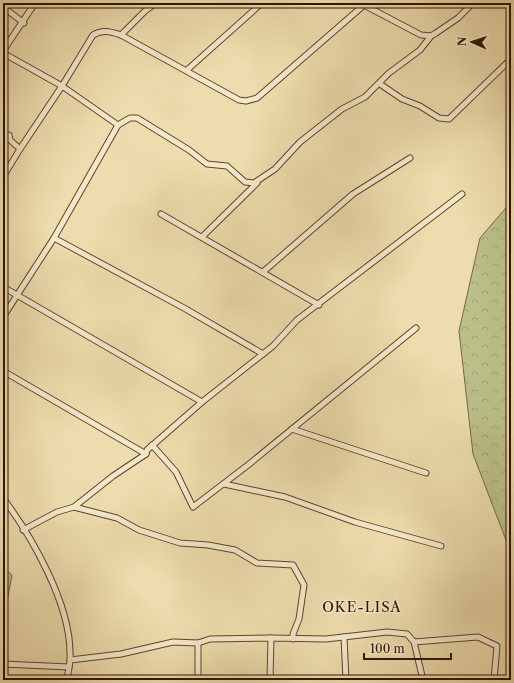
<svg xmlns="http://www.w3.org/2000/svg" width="514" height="683" font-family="'Libre Caslon Text',serif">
	<defs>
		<pattern id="forest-crowns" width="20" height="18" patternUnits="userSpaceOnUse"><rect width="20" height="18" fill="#bbbf88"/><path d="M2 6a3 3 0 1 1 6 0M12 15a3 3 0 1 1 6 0" fill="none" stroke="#a1a374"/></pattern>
	</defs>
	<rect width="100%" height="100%" fill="#eddcad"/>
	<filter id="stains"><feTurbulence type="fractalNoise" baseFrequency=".005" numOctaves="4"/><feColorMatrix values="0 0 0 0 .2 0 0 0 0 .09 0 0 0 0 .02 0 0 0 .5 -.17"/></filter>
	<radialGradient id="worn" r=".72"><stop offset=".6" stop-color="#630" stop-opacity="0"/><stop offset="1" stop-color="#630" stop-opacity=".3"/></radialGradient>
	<!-- forest -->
	<g fill="url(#forest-crowns)" stroke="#766844">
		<path d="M511 202V553L473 454 459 331 480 238Z"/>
		<path d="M3 568 12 575 3 623Z"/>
	</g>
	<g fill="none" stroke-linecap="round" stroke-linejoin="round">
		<!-- street casing -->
		<g stroke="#5f442b" stroke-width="7">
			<g id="street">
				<path d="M362 4 421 35 431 36 436 33 458 18 473 3"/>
				<path d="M3 7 24 23"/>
				<path d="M121 35 145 11 156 3"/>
				<path d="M3 51 35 3"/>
				<path d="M3 53 62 86 93 35C103 29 111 32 121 35L239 100 246 101 257 98 364 5"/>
				<path d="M187 70 262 3"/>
				<path d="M380 84 402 99 420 106 439 118 449 119 511 59"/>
				<path d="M20 149 62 86 118 125"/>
				<path d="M3 177 20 149 10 140 9 135"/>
				<path d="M161 214 319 305"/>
				<path d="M202 237 257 183"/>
				<path d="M54 238 184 308 263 354"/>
				<path d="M263 272 353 194 410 158"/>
				<path d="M3 287 202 402"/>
				<path d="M3 317 54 238 118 125 130 118H137L189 150 207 164 227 166 245 182 254 183 275 169 300 142 342 109 365 97 389 73 420 50 431 36"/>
				<path d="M3 371 146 454"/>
				<path d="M292 429 426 473"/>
				<path d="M152 445 176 472 193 507 248 465 416 328"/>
				<path d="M224 484 285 497 355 522 441 546"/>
				<path d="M3 498C32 537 70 603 70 653 71 662 68 671 67 680"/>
				<path d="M74 507 117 518 139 530 180 543 208 545 235 550 257 563 293 565 304 585 299 619 293 634V639"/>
				<path d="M23 530 57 512 74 507 113 476 146 454 147 450 202 402 273 346 297 320 462 194"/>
				<path d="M344 637 346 680"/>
				<path d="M414 642 478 637 497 646 494 680"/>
				<path d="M70 660 121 654 173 642 198 643 210 639 271 638 326 639 387 632 407 634 414 642 423 680"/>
				<path d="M3 664 69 667"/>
				<path d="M198 680V643"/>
				<path d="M270 680 271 638"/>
			</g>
		</g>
		<!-- street -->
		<use href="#street" stroke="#f3e8ca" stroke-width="5"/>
	</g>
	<g text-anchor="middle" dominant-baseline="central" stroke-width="3" stroke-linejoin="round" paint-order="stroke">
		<!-- quarter labels -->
		<g font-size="14" letter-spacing="1" fill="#301200" stroke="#f3e8ca">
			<text x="362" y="607">OKE-LISA</text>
		</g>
	</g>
	<!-- margin -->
	<rect width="514" height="683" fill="none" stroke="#eddcad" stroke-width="16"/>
	<rect x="4" y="4" width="506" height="675" fill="none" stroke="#301200" stroke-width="2"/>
	<rect x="8" y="8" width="498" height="667" fill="none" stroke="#301200"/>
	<!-- north arrow -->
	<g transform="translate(472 42) rotate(273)" stroke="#f3e8ca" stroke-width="3" paint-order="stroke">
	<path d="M0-3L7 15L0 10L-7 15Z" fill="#301200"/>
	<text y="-6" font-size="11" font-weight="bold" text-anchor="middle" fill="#301200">N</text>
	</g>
	<!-- scale -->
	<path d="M364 653v6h87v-6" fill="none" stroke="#301200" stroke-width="2"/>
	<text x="370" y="653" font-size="12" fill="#301200" stroke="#f3e8ca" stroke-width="3" paint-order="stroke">100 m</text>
	<rect width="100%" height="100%" filter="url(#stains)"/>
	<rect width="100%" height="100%" fill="url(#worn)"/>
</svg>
